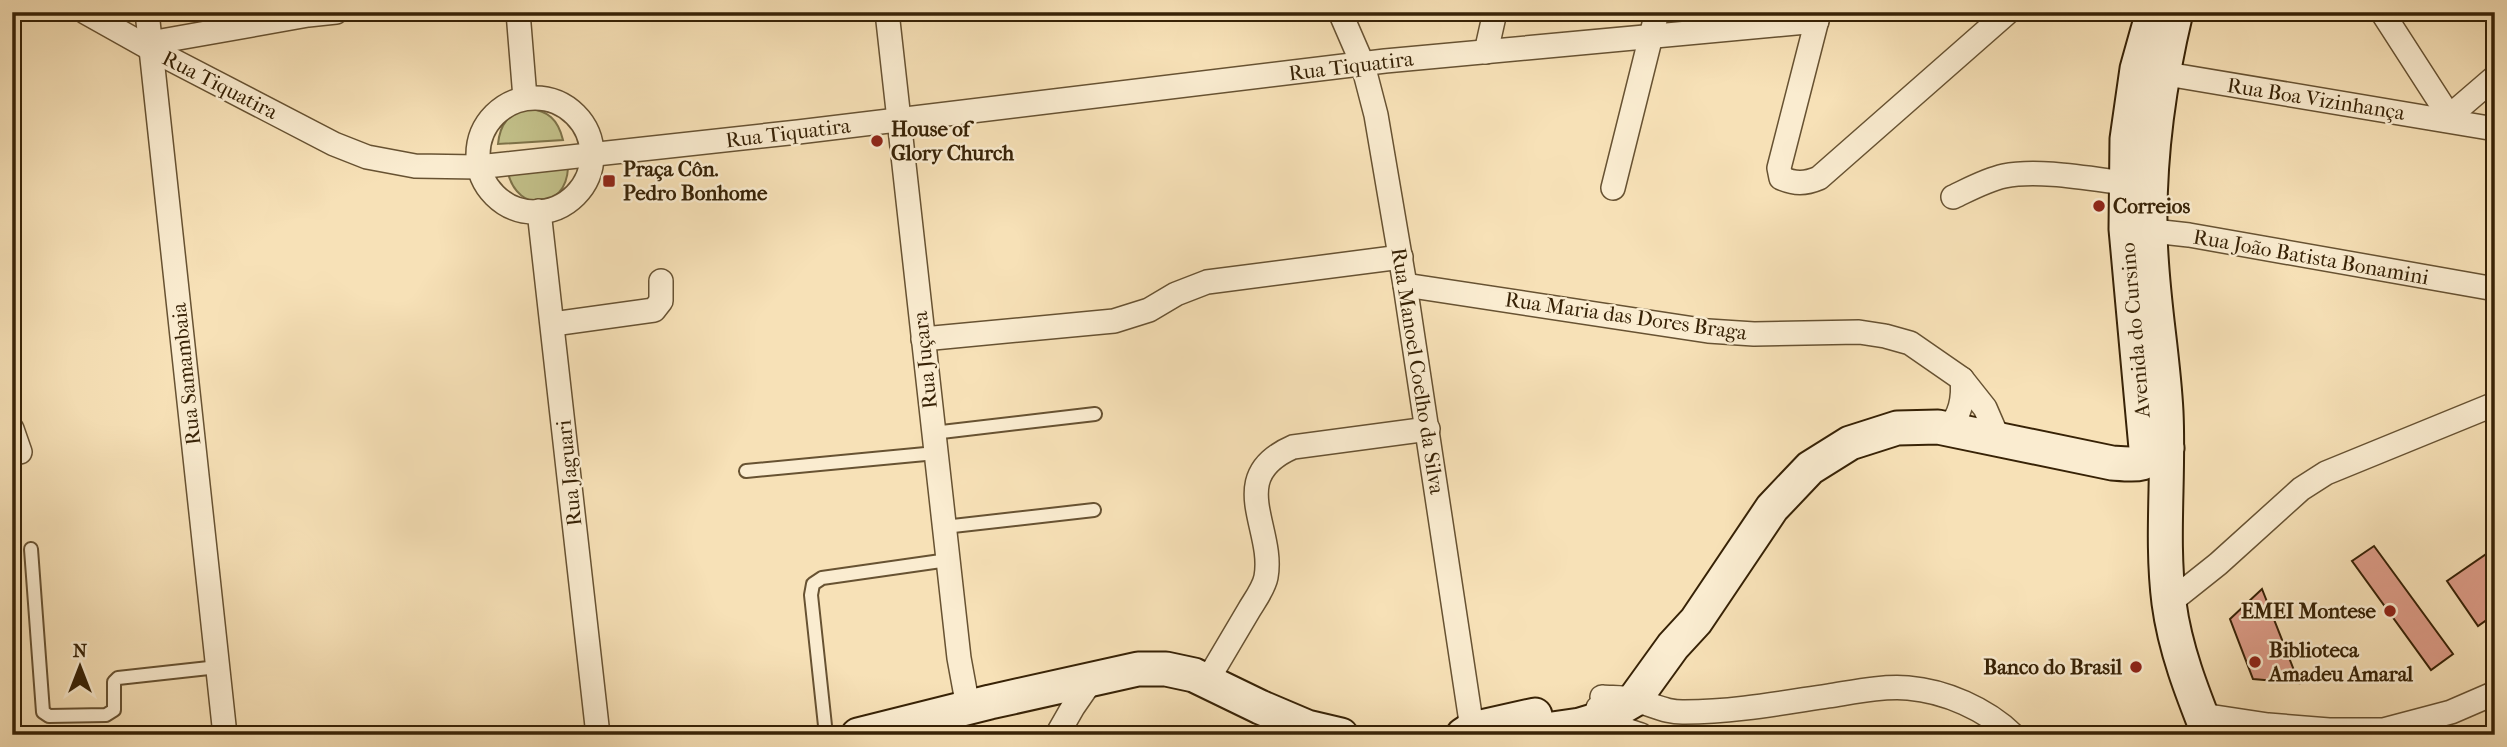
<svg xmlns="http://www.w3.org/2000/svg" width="2507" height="747" font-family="'IM FELL French Canon',serif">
	<rect width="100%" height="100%" fill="#f7e1b7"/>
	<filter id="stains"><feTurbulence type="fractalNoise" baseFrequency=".00286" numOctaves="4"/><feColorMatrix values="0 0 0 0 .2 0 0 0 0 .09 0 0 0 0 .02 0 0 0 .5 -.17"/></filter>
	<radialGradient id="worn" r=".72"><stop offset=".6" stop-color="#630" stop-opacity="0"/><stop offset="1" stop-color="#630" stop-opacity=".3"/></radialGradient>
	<!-- green -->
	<g fill="#c3c18a" stroke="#7d7248" stroke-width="2">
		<path d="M528 108C548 111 558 119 563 140L498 144C500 124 508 114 528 108Z"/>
		<path d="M568 168C566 210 518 214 508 173Z"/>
	</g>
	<!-- building -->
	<g fill="#dd9c88" stroke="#372206" stroke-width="2">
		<path d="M2374 546 2453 654 2431 670 2352 561Z"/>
		<path d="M2495 548V614L2478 626 2447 581Z"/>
		<path d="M2262 589 2299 683 2253 679 2230 619Z"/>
	</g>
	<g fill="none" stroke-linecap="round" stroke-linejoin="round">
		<!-- lane casing -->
		<g stroke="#675232" stroke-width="16">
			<g id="lane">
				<path d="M933 433 1095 414"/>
				<path d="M746 471 936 453"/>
				<path d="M944 527 1094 510"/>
				<path d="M31 549 43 712 49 716 106 715 114 710V682L118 678 218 667"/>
				<path d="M826 735 811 595 813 584 822 578 948 560"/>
			</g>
		</g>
		<!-- street casing -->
		<g stroke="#675232" stroke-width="26">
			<g id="street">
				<path d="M85 12 151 49 334 144 367 157 415 166 478 167 798 132 1385 61 1817 21"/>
				<path d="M147 12 225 735"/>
				<path d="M518 12 525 98"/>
				<path d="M887 12 959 658 968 707"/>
				<path d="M1340 12 1363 65 1376 115 1405 285 1473 735"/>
				<path d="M1819 12 1779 168 1781 178C1795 184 1805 184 1819 178L2008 12"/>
				<path d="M2382 12 2449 116"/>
				<path d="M150 43 308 15 336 12"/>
				<path d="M1486 52 1495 12"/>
				<path d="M2149 71 2495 129"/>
				<circle cx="535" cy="155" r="57"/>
				<path d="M2445 120 2495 77"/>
				<path d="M1613 188 1657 12"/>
				<path d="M1953 197C1970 189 1986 180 2004 176 2042 168 2101 181 2141 185"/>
				<path d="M539 211 598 735"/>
				<path d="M2135 229 2189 235 2495 289"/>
				<path d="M1405 285 1708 331 1754 334 1859 332 1885 336 1910 343 1962 379 1985 408 1998 438"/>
				<path d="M553 324 654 310 661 301V281"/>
				<path d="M923 339 1114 321 1149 310 1176 294 1207 282 1401 257"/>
				<path d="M12 429 20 452"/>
				<path d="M1946 429C1961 418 1964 396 1962 379"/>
				<path d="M2169 603 2218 564 2301 489 2326 473 2495 404"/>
				<path d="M1207 681C1221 657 1235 634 1249 610 1255 600 1264 588 1266 577 1275 528 1224 477 1293 447L1428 429"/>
				<path d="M1602 697C1612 698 1624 697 1634 700 1652 704 1666 713 1685 712 1733 712 1781 703 1828 696 1854 692 1881 686 1908 688 1945 691 1986 709 2013 735"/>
				<path d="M1598 708C1607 725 1623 729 1641 735"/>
				<path d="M2202 715 2268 725 2329 730H2383L2451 712 2495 693"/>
				<path d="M1057 735 1073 707 1091 681"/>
			</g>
		</g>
		<!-- secondary casing -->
		<g stroke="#372206" stroke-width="37">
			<g id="secondary">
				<path d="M2176 12C2159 83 2149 154 2150 227 2150 289 2163 351 2166 412 2169 476 2161 540 2169 603 2175 649 2192 692 2209 735"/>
				<path d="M2147 459 2126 229 2127 139 2137 69 2153 12"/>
				<path d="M858 735 990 702 1138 669H1166L1194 675 1260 707 1307 727 1341 735"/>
				<path d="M1463 735 1472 729 1535 715"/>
				<path d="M1511 735 1580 725 1603 718 1634 700 1673 646 1696 621 1772 508 1810 468 1850 443 1897 428 1938 427 2112 463C2141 465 2144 466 2167 448"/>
			</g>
		</g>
		<!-- lane -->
		<use href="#lane" stroke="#faecd0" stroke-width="12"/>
		<!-- street -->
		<use href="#street" stroke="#faecd0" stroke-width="23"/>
		<!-- secondary -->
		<use href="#secondary" stroke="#faecd0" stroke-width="33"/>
	</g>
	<!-- markers -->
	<g fill="#8f2418" stroke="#faecd0" stroke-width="2.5">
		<circle cx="877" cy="141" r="7"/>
		<rect x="602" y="174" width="14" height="14" rx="3.5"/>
		<circle cx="2099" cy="206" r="7"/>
		<circle cx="2390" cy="611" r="7"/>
		<circle cx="2255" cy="662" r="7"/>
		<circle cx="2136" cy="667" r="7"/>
	</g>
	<g text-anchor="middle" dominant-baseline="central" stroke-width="5" stroke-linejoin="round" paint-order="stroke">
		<!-- street labels -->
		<g font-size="21" fill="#372206" stroke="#faecd0">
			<text transform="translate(1351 66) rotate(-7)">Rua Tiquatira</text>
			<text transform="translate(220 85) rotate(27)">Rua Tiquatira</text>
			<text transform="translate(2316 99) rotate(9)">Rua Boa Vizinhança</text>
			<text transform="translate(788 133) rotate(-7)">Rua Tiquatira</text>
			<text transform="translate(2311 257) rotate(10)">Rua João Batista Bonamini</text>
			<text transform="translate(1626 316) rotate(8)">Rua Maria das Dores Braga</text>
			<text transform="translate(2135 330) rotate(-95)">Avenida do Cursino</text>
			<text transform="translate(925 360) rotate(-96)">Rua Juçara</text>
			<text transform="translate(1418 371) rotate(81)">Rua Manoel Coelho da Silva</text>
			<text transform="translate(186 374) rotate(-96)">Rua Samambaia</text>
			<text transform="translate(569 473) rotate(-96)">Rua Jaguari</text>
		</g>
		<!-- poi labels -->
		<g font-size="21" font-weight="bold" fill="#372206" stroke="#faecd0" text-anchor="start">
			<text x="891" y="129">House of<tspan x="891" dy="24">Glory Church</tspan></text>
			<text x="623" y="169">Praça Côn.<tspan x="623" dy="24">Pedro Bonhome</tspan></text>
			<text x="2113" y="206">Correios</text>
			<text x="2376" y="611" text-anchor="end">EMEI Montese</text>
			<text x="2269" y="650">Biblioteca<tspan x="2269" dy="24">Amadeu Amaral</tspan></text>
			<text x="2122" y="667" text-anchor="end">Banco do Brasil</text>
		</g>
	</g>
	<!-- margin -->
	<rect width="2507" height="747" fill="none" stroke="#f7e1b7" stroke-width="42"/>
	<rect x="14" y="14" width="2479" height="719" fill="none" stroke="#372206" stroke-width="3.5"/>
	<rect x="21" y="21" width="2465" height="705" fill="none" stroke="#372206" stroke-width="2"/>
	<!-- north arrow -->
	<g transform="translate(80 667)" stroke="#faecd0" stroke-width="5" paint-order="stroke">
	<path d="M0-5L12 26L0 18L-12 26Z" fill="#372206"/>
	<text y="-10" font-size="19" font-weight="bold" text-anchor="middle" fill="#372206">N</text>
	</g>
	<rect width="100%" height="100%" filter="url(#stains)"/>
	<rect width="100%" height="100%" fill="url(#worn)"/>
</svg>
